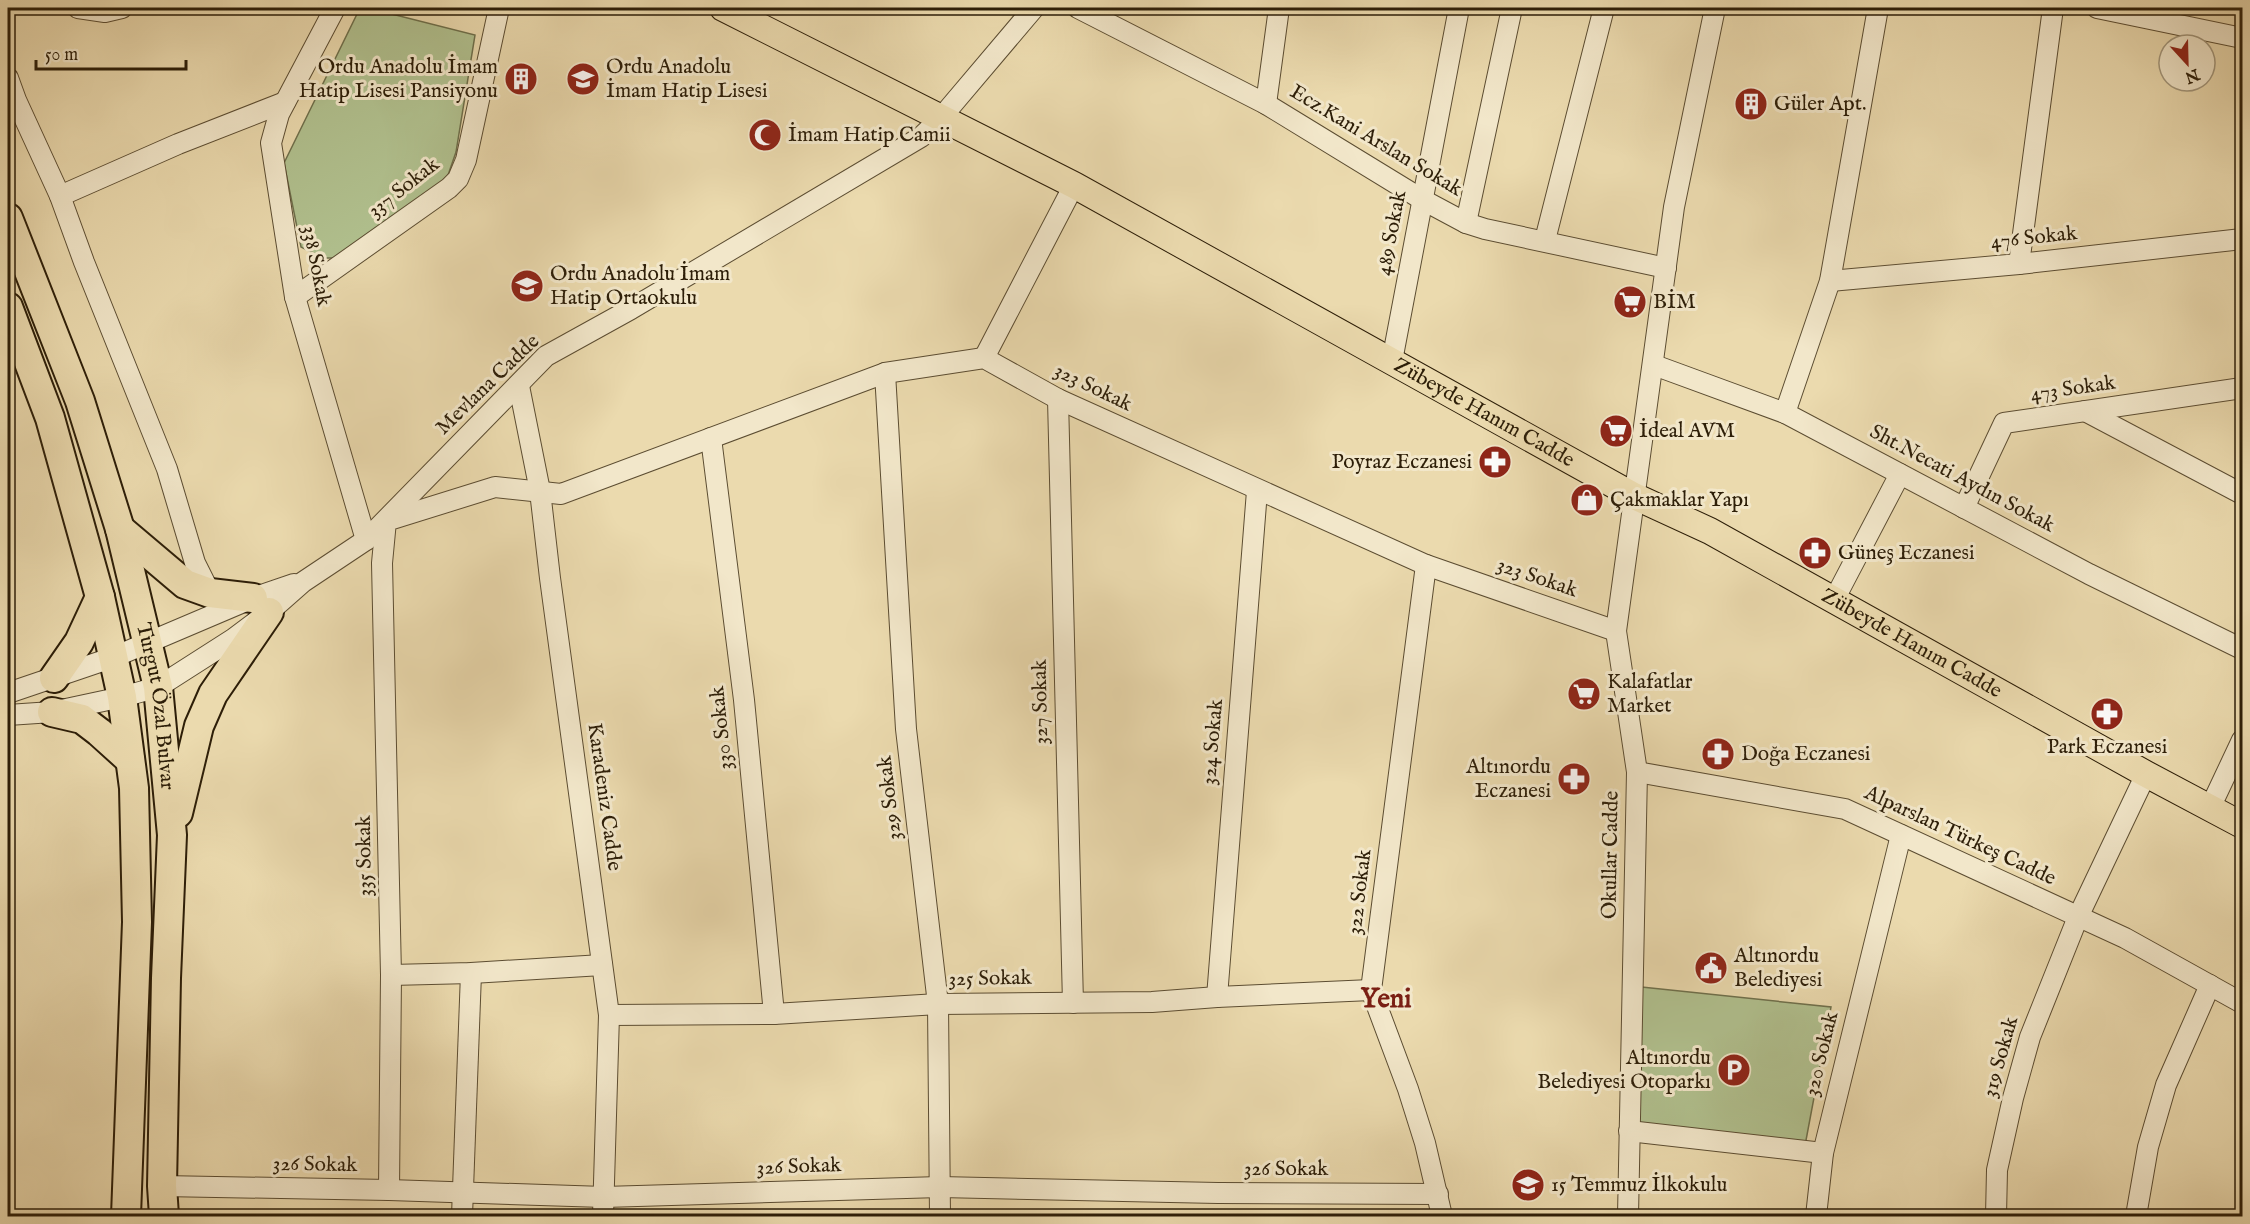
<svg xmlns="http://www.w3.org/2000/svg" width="2250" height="1224" font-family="'IM FELL English',serif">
	<rect width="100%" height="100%" fill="#ebdaae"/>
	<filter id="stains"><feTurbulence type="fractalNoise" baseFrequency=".00333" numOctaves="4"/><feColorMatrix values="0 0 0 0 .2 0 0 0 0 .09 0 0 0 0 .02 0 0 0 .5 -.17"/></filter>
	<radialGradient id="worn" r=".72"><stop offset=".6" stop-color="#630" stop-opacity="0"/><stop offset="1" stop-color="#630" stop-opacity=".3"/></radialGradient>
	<!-- green -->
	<g fill="#b1c18f" stroke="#6f704c" stroke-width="1.5">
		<path d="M360 8H368L475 35 456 152 446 181 335 258H323L301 247 284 163Z"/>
		<path d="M1632 986 1831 1007 1804 1151 1638 1133Z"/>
	</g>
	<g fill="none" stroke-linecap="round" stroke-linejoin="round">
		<!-- minor casing -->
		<g stroke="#5c4d32" stroke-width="22">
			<g id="minor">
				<path d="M78 8 105 12 122 8"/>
				<path d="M335 8 279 114 271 143 295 297 366 540"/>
				<path d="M1078 8 1266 104 1423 200 1466 223 1485 229 1666 268"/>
				<path d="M2097 8 2242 38"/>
				<path d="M8 78 16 100 60 196 84 262 167 469 195 563 210 593"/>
				<path d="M1266 104 1279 8"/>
				<path d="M60 196 178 144 285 102"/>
				<path d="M1466 223 1512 8"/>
				<path d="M1545 240 1604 8"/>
				<path d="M2019 264 2053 8"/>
				<path d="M1830 281 2019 264 2242 239"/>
				<path d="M295 297 449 188 458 179 466 160 499 8"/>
				<path d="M984 358 1074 185"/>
				<path d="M1392 361 1459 8"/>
				<path d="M1654 365 1785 413 2089 574 2242 649"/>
				<path d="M885 373 906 729 938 1004 940 1216"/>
				<path d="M519 386 540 491 550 578 609 1015 603 1216"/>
				<path d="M1058 399 1073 1003"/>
				<path d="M2085 411 2242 494"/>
				<path d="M1785 413 1830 281 1878 8"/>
				<path d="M711 438 744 700 774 1014"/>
				<path d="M1964 508 2004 423 2242 388"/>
				<path d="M1426 565 1371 990 1408 1089 1425 1143 1442 1216"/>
				<path d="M1834 600 1900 474"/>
				<path d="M8 693 114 657 253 598 294 584"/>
				<path d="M8 715 52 712 122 697 158 687 233 639 269 612 303 582 366 540 546 356 631 309 921 137 940 119 1034 8"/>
				<path d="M1637 772 1845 809 2125 938 2242 1003"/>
				<path d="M2210 808 2242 740"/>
				<path d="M391 975 471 973 602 965"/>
				<path d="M1217 997 1257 491"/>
				<path d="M609 1015 774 1014 938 1004 1152 1002 1217 997 1371 990"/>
				<path d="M1629 1131 1823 1153"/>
				<path d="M162 1186 389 1190 604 1197 940 1187 1218 1193 1438 1194"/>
				<path d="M389 1190 391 975 382 563 386 521 495 487 561 494 885 373 984 358 1058 399 1426 565 1616 631"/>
				<path d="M462 1216 471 973"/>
				<path d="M1628 1216 1637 772 1616 631 1674 207 1715 8"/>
				<path d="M1816 1216 1823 1153 1901 835"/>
				<path d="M1996 1216 1997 1170 2013 1098 2030 1037 2078 917 2146 774"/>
				<path d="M2136 1216 2148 1147 2166 1085 2210 985"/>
			</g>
		</g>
		<!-- major casing -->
		<g stroke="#2d1e08" stroke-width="28">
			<g id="major">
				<path id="s1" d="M723 8 1074 185 1634 496 1710 531 2146 774 2242 825"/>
			</g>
		</g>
		<!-- highway casing -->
		<g stroke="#2d1e08" stroke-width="32">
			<g id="highway">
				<path id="s2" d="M8 218 80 401 120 529 158 687 172 835 166 978 162 1186 164 1216"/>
				<path d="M8 307 50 418 100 597 122 697 134 788 137 922 126 1216"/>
				<path d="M120 529 185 584 210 593 253 598"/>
				<path d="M54 678 79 642 100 597"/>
				<path d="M52 712 82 719 99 732 130 760"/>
				<path d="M178 813 199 726 213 694 269 612"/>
			</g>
		</g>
		<!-- minor -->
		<use href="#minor" stroke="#f2e7ca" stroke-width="20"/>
		<!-- major -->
		<use href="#major" stroke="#ebdaae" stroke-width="26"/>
		<!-- highway -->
		<use href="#highway" stroke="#ebdaae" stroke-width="28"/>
	</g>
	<!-- icons -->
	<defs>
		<g id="building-disc" transform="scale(1.725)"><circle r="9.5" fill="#8f2418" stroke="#f2e7ca"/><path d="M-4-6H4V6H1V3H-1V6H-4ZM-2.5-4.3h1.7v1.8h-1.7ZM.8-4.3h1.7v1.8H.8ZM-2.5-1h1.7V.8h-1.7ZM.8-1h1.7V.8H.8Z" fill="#fff"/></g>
		<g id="school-disc" transform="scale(1.725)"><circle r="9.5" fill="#8f2418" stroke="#f2e7ca"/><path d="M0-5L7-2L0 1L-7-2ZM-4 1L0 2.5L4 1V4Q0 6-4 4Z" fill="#fff"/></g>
		<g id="mosque-disc" transform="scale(1.725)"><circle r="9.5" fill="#8f2418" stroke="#f2e7ca"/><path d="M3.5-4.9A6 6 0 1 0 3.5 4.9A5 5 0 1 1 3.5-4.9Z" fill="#fff"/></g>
		<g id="supermarket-disc" transform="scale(1.725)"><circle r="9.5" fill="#8f2418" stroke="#f2e7ca"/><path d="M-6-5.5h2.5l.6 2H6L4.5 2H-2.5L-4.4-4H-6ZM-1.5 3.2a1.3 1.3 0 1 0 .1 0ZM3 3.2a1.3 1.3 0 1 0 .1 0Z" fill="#fff"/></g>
		<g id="pharmacy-disc" transform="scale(1.725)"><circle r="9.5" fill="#8f2418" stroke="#f2e7ca"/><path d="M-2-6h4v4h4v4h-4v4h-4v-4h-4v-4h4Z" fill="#fff"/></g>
		<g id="shop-disc" transform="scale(1.725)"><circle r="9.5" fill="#8f2418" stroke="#f2e7ca"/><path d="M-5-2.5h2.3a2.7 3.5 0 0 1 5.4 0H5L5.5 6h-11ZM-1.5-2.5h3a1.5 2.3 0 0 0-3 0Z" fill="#fff"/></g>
		<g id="civic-disc" transform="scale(1.725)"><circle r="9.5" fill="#8f2418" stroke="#f2e7ca"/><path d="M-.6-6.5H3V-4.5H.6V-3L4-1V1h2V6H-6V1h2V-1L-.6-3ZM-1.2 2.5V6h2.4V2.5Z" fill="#fff"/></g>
		<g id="parking-disc" transform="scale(1.725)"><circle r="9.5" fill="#8f2418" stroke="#f2e7ca"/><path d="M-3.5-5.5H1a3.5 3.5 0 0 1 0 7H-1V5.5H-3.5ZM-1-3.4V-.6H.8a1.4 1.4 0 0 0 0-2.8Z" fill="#fff"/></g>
	</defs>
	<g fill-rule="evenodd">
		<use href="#building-disc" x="521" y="79"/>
		<use href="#school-disc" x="583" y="79"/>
		<use href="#building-disc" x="1751" y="104"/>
		<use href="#mosque-disc" x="765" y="135"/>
		<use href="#school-disc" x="527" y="286"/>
		<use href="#supermarket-disc" x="1630" y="302"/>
		<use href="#supermarket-disc" x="1616" y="431"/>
		<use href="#pharmacy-disc" x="1495" y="462"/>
		<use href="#shop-disc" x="1587" y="500"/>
		<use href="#pharmacy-disc" x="1815" y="553"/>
		<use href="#supermarket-disc" x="1584" y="694"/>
		<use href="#pharmacy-disc" x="2107" y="714"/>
		<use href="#pharmacy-disc" x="1718" y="754"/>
		<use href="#pharmacy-disc" x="1574" y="779"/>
		<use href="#civic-disc" x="1711" y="968"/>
		<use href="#parking-disc" x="1734" y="1070"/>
		<use href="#school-disc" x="1528" y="1185"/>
	</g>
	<g text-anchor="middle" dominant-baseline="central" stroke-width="6" stroke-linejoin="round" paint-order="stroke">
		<!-- poi labels -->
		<g font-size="21" fill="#2d1e08" stroke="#f2e7ca" text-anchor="start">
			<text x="498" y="67" text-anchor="end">Ordu Anadolu İmam<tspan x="498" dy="24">Hatip Lisesi Pansiyonu</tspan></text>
			<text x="606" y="67">Ordu Anadolu<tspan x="606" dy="24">İmam Hatip Lisesi</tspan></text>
			<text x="1774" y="104">Güler Apt.</text>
			<text x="788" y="135">İmam Hatip Camii</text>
			<text x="550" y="274">Ordu Anadolu İmam<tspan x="550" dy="24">Hatip Ortaokulu</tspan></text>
			<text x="1653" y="302">BİM</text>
			<text x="1639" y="431">İdeal AVM</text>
			<text x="1472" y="462" text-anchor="end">Poyraz Eczanesi</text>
			<text x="1610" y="500">Çakmaklar Yapı</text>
			<text x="1838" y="553">Güneş Eczanesi</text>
			<text x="1607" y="682">Kalafatlar<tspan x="1607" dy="24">Market</tspan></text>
			<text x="2107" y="747" text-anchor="middle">Park Eczanesi</text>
			<text x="1741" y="754">Doğa Eczanesi</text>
			<text x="1551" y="767" text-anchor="end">Altınordu<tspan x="1551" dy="24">Eczanesi</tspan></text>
			<text x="1734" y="956">Altınordu<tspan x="1734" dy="24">Belediyesi</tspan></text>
			<text x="1711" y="1058" text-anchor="end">Altınordu<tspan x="1711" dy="24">Belediyesi Otoparkı</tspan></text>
			<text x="1551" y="1185">15 Temmuz İlkokulu</text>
		</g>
		<!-- street labels -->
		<g font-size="21" fill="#2d1e08" stroke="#f2e7ca">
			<text transform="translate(1376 141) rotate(31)">Ecz.Kani Arslan Sokak</text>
			<text transform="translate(404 188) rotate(-38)">337 Sokak</text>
			<text transform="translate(1392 233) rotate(-79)">489 Sokak</text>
			<text transform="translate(2034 238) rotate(-6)">476 Sokak</text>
			<text transform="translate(316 266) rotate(79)">338 Sokak</text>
			<text transform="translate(488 385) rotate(-44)">Mevlana Cadde</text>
			<text transform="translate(1093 388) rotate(26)">323 Sokak</text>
			<text transform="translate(2073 389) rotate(-8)">473 Sokak</text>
			<text stroke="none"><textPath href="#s1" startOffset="862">Zübeyde Hanım Cadde</textPath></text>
			<text transform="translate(1962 479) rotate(28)">Sht.Necati Aydın Sokak</text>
			<text transform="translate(1537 578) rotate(19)">323 Sokak</text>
			<text stroke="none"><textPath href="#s1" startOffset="1348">Zübeyde Hanım Cadde</textPath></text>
			<text transform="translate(1041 702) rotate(-91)">327 Sokak</text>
			<text stroke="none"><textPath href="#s2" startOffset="512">Turgut Özal Bulvar</textPath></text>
			<text transform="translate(722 728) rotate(-96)">330 Sokak</text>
			<text transform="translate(1213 742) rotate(-85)">324 Sokak</text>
			<text transform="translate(604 797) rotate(82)">Karadeniz Cadde</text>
			<text transform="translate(890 798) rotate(-97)">329 Sokak</text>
			<text transform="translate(1960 836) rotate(25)">Alparslan Türkeş Cadde</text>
			<text transform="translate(1611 855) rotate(-89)">Okullar Cadde</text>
			<text transform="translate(365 856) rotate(-91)">335 Sokak</text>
			<text transform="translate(1360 892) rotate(-83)">322 Sokak</text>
			<text transform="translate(990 979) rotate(-1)">325 Sokak</text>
			<text transform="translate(1822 1054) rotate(-76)">320 Sokak</text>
			<text transform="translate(2001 1057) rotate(-74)">319 Sokak</text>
			<text transform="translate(315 1165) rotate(1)">326 Sokak</text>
			<text transform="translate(799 1167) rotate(-2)">326 Sokak</text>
			<text x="1286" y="1169">326 Sokak</text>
		</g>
		<!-- district labels -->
		<g font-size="27" font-weight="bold" fill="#7a1f14" stroke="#f2e7ca">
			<text x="1386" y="1000">Yeni</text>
		</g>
	</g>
	<!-- margin -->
	<rect width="2250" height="1224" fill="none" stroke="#ebdaae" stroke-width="30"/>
	<rect x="9" y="9" width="2232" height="1206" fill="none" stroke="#2d1e08" stroke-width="3"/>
	<rect x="15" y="15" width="2220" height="1194" fill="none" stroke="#2d1e08" stroke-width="1.5"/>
	<!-- north arrow -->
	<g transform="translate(2187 63) rotate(158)"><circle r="28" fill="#f2e7ca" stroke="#a3977c" stroke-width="1.5"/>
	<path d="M0-4.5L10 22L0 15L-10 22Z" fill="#8f2418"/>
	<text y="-9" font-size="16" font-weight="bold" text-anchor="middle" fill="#2d1e08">N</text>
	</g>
	<!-- scale -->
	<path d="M36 60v9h150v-9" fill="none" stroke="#2d1e08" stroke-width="3"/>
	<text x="45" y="60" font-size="18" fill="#2d1e08" stroke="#f2e7ca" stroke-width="4.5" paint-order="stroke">50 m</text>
	<rect width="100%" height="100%" filter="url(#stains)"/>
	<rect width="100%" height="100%" fill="url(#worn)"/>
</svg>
